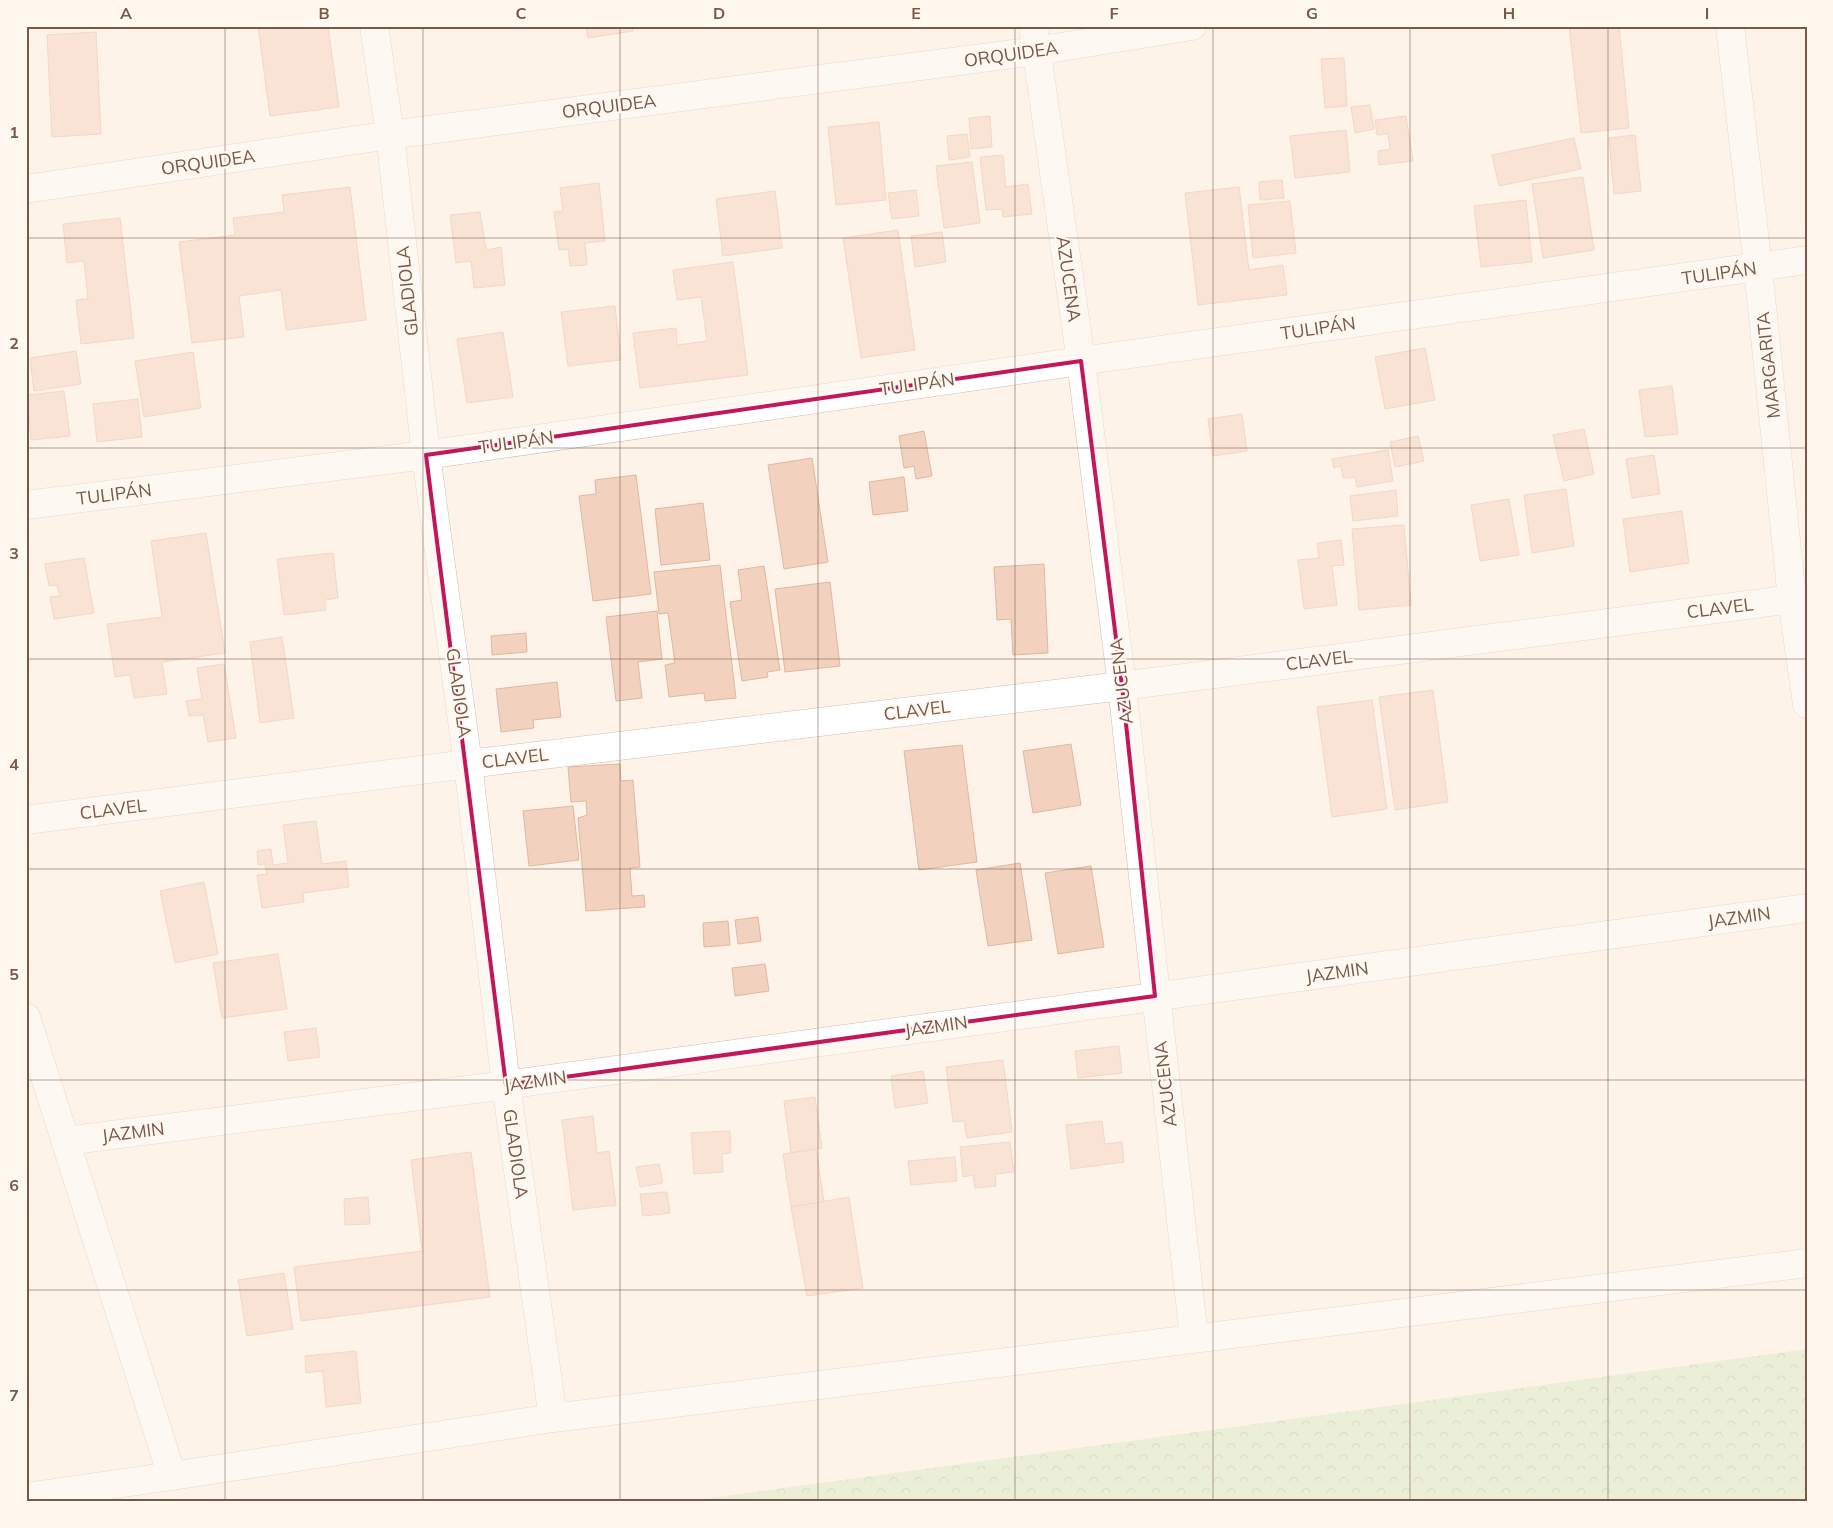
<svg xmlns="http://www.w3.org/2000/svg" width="1833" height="1528" font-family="Mulish,sans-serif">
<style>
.forest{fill:url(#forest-crowns)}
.building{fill:#f2d1bf;stroke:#e5b69f}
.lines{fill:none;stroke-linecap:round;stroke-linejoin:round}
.minor-casing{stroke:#d1bdb0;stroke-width:29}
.tertiary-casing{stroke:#d1bdb0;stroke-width:29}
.minor{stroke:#fff;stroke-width:28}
.tertiary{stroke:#fff;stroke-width:28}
.marked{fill:none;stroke:#c2185b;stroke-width:4;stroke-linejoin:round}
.grid{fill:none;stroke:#77584b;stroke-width:1;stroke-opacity:0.55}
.labels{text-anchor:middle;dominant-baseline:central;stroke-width:4.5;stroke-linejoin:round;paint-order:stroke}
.street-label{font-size:18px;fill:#77584b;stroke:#fff8ee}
.neatline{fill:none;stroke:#77584b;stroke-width:2}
.grid-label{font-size:16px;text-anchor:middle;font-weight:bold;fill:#77584b}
</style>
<defs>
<pattern id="forest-crowns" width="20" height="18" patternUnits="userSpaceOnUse" patternTransform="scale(1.25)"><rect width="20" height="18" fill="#d7ebc6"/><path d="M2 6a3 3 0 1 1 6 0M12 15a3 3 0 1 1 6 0" fill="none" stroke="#b3c1a3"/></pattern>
</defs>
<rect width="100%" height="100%" fill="#fdf3e8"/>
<!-- forest -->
<path class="forest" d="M1807,1349v153h-1126z"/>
<!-- building -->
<g class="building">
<path d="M258,26h70l11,81 -69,9z"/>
<path d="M586,26h46l1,5 -45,7z"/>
<path d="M1569,26h50l10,102 -48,5z"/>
<path d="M96,32l5,102 -49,3 -5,-102z"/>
<path d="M1344,58l3,48 -22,2 -4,-49z"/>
<path d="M1370,105l4,24 -19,4 -4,-26z"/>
<path d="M990,116l2,31 -21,2 -2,-31z"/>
<path d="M1406,116l7,45 -34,4 -1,-14 12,-2 -2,-15 -11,1 -2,-15z"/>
<path d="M879,122l7,78 -50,5 -8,-78z"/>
<path d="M1346,130l4,42 -55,6 -5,-42z"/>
<path d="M967,134l3,23 -21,3 -2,-24z"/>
<path d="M1635,135l6,56 -27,3 -5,-56z"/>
<path d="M1574,138l7,31 -82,17 -7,-31z"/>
<path d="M1003,155l3,32 22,-3 4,30 -29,3 -1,-8 -16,1 -6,-53z"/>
<path d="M972,162l8,61 -36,5 -8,-62z"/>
<path d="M1583,177l11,73 -51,8 -11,-74z"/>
<path d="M1282,180l2,18 -24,2 -1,-18z"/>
<path d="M599,183l6,58 -20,2 2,22 -17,1 -2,-17 -9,1 -5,-38 9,-1 -3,-23z"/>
<path d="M350,187l16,133 -80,10 -5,-40 -42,6 5,41 -52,6 -13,-101 56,-7 -2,-17 51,-6 -2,-17z"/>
<path d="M1239,187l10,83 34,-5 4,30 -89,10 -13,-112z"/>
<path d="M916,190l3,26 -27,3 -4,-26z"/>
<path d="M775,191l7,57 -59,8 -7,-57z"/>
<path d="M1526,200l6,62 -51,5 -7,-61z"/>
<path d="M1290,201l6,52 -43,5 -5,-53z"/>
<path d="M480,212l6,38 15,-3 4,38 -31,3 -3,-27 -15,2 -6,-48z"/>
<path d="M120,218l14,120 -53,6 -5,-44 12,-1 -4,-38 -17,2 -4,-39z"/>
<path d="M898,230l17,120 -54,8 -18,-120z"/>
<path d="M942,232l4,30 -31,5 -4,-31z"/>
<path d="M733,262l15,113 -108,13 -7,-55 43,-5 1,17 30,-4 -6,-44 -24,3 -4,-30z"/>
<path d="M615,306l6,54 -53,6 -7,-54z"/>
<path d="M503,332l10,65 -46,6 -10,-64z"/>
<path d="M1425,348l10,52 -50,9 -10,-52z"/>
<path d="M76,351l5,33 -47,7 -4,-33z"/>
<path d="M193,352l8,56 -57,9 -9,-56z"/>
<path d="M1672,386l6,48 -33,3 -6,-47z"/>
<path d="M64,391l6,45 -39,4 -4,-45z"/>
<path d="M138,399l4,38 -45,5 -4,-38z"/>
<path d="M1242,414l5,37 -34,5 -5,-37z"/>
<path d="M1584,429l10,45 -30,7 -11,-46z"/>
<path d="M924,431l8,45 -16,3 -2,-13 -10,2 -5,-32z"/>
<path d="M1418,436l6,25 -29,6 -5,-25z"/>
<path d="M1388,450l5,31 -36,6 -2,-10 -12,1 -2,-12 -7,2 -2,-9z"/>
<path d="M1654,455l6,39 -28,4 -6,-39z"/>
<path d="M812,458l16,104 -44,7 -16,-104z"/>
<path d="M636,475l15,119 -58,7 -14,-105 17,-2 -1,-14z"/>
<path d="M904,477l4,34 -35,4 -4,-33z"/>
<path d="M1566,489l8,57 -42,7 -8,-58z"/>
<path d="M1396,490l2,26 -45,5 -3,-25z"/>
<path d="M1509,499l10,56 -39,6 -9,-56z"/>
<path d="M703,503l7,57 -49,5 -6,-56z"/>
<path d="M1682,511l7,52 -59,9 -7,-53z"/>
<path d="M1404,525l7,80 -52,5 -7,-81z"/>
<path d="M206,533l19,120 -63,9 5,32 -33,4 -4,-23 -15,2 -8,-53 55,-7 -11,-76z"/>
<path d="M1341,540l3,25 -12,1 5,39 -33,4 -6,-49 21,-2 -2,-15z"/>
<path d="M333,553l5,45 -13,2 1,10 -42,5 -7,-56z"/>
<path d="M84,558l10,55 -40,6 -4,-22 10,-1 -3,-11 -8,1 -4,-22z"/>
<path d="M1044,564l4,89 -35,2 -2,-36 -14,1 -3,-53z"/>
<path d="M720,565l16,133 -31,3 -1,-8 -35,4 -4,-32 10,-2 -7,-50 -9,1 -5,-42z"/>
<path d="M764,566l16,104 -13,2 1,5 -26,4 -12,-79 12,-2 -4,-30z"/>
<path d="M830,582l10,84 -55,6 -10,-83z"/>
<path d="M657,611l5,48 -24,3 4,36 -26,3 -10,-84z"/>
<path d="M526,633l1,19 -35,3 -1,-19z"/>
<path d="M282,637l12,81 -34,5 -10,-81z"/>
<path d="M224,664l12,74 -28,4 -5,-27 -14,1 -3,-15 16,-2 -5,-31z"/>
<path d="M557,682l4,35 -28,3 1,8 -33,4 -5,-43z"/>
<path d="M1433,690l15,112 -53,8 -16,-113z"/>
<path d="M1372,700l15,109 -55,8 -15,-110z"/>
<path d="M1071,744l10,61 -48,8 -10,-62z"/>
<path d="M962,745l15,117 -58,8 -15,-119z"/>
<path d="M620,764l1,17 12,-1 7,87 -10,1 2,28 12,-1 1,12 -59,4 -8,-93 9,-3 -1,-14 -15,1 -3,-35z"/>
<path d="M573,806l6,54 -50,6 -6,-55z"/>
<path d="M316,821l6,43 24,-3 3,26 -46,6 1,9 -42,6 -5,-33 10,-1 -2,-10 -7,1 -1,-14 14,-2 2,16 15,-2 -5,-38z"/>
<path d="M1020,863l12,77 -44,6 -12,-76z"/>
<path d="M1091,866l13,81 -46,7 -13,-81z"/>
<path d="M204,882l14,72 -43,9 -15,-72z"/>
<path d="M758,917l3,24 -23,3 -3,-24z"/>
<path d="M728,921l2,24 -26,2 -1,-24z"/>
<path d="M278,954l9,55 -65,9 -9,-55z"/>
<path d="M765,964l4,27 -34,5 -3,-28z"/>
<path d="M316,1028l4,29 -32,4 -4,-29z"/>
<path d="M1119,1046l3,27 -44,5 -3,-27z"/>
<path d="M1003,1060l9,72 -45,6 -3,-17 -11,1 -7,-55z"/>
<path d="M923,1071l5,32 -33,5 -4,-32z"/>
<path d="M815,1097l7,51 -31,5 -7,-52z"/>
<path d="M593,1116l4,37 12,-2 7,54 -43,5 -11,-90z"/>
<path d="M1102,1121l3,23 17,-2 2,20 -53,7 -5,-44z"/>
<path d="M730,1131l1,22 -9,1 1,18 -29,2 -3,-41z"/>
<path d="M1010,1142l4,30 -19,2 1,12 -21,2 -2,-13 -10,2 -3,-30z"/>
<path d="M816,1149l8,53 -33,5 -8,-53z"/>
<path d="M471,1152l19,145 -189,24 -7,-54 128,-16 -11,-91z"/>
<path d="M955,1157l2,24 -46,4 -3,-24z"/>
<path d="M659,1164l4,19 -23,4 -4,-20z"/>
<path d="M667,1192l3,21 -27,3 -3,-22z"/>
<path d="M368,1197l2,27 -25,1 -1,-26z"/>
<path d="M849,1197l14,91 -56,8 -16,-89z"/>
<path d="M284,1273l9,56 -46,7 -9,-56z"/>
<path d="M356,1351l5,52 -35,4 -3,-36 -17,2 -1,-17z"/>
</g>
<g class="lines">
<!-- minor casing -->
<g class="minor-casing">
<g id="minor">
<path d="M374,26l16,109 36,320 42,309 38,321 47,333"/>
<path d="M1033,26l48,335 41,325 72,652"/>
<path d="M1730,26l28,242 34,331 15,105"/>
<path d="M26,189l364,-54 646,-84 156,-25"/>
<path d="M26,505l400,-50 655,-94 726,-101"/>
<path d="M26,820l442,-56 654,-78 685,-89"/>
<path d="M26,1017l146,459"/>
<path d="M65,1141l441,-56 1301,-177"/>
</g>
</g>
<!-- tertiary casing -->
<g class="tertiary-casing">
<path id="tertiary" d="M26,1497l146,-21 381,-58 1254,-155"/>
</g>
<!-- minor -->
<use href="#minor" class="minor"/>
<!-- tertiary -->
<use href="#tertiary" class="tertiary"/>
</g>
<!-- marked area -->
<path d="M0 0H1833V1528H0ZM1081,361l41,325 33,310 -649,89 -80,-630z" fill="#fdf3e8" fill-opacity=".55" fill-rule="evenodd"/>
<path class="marked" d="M1081,361l41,325 33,310 -649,89 -80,-630z"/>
<!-- grid -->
<path class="grid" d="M225,26v1476M423,26v1476M620,26v1476M818,26v1476M1015,26v1476M1213,26v1476M1410,26v1476M1608,26v1476M26,238h1781M26,448h1781M26,659h1781M26,869h1781M26,1080h1781M26,1290h1781"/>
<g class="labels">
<!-- street labels -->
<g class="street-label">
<text transform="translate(1011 54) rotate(-8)">ORQUIDEA</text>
<text transform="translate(609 106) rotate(-7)">ORQUIDEA</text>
<text transform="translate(208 162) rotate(-8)">ORQUIDEA</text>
<text transform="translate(1719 273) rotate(-8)">TULIPÁN</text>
<text transform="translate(1069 279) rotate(82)">AZUCENA</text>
<text transform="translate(407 291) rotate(-96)">GLADIOLA</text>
<text transform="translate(1318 328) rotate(-8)">TULIPÁN</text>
<text transform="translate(1768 365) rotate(-96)">MARGARITA</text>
<text transform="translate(917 384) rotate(-8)">TULIPÁN</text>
<text transform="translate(516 442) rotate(-8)">TULIPÁN</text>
<text transform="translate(114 494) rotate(-7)">TULIPÁN</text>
<text transform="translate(1720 608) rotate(-7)">CLAVEL</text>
<text transform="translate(1319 660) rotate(-7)">CLAVEL</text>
<text transform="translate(1121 681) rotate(-97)">AZUCENA</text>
<text transform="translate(459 693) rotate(82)">GLADIOLA</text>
<text transform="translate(917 710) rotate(-7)">CLAVEL</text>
<text transform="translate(515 758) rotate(-7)">CLAVEL</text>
<text transform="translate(113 809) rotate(-7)">CLAVEL</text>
<text transform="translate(1739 917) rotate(-8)">JAZMIN</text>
<text transform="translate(1337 972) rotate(-8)">JAZMIN</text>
<text transform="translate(936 1026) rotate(-8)">JAZMIN</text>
<text transform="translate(535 1081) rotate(-8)">JAZMIN</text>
<text transform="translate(1165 1084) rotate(-97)">AZUCENA</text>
<text transform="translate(133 1132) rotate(-7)">JAZMIN</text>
<text transform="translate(516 1154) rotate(82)">GLADIOLA</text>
</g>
</g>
<!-- border -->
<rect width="1833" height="1528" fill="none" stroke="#fff8ee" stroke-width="55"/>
<rect x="28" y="28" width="1778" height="1472" class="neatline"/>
<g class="grid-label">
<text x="126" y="19">A</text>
<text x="324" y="19">B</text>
<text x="521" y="19">C</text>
<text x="719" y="19">D</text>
<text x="916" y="19">E</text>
<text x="1114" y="19">F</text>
<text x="1312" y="19">G</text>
<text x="1509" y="19">H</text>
<text x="1707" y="19">I</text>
<text x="14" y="138">1</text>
<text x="14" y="349">2</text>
<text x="14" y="559">3</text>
<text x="14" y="770">4</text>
<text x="14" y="980">5</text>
<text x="14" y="1191">6</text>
<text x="14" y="1401">7</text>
</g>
</svg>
